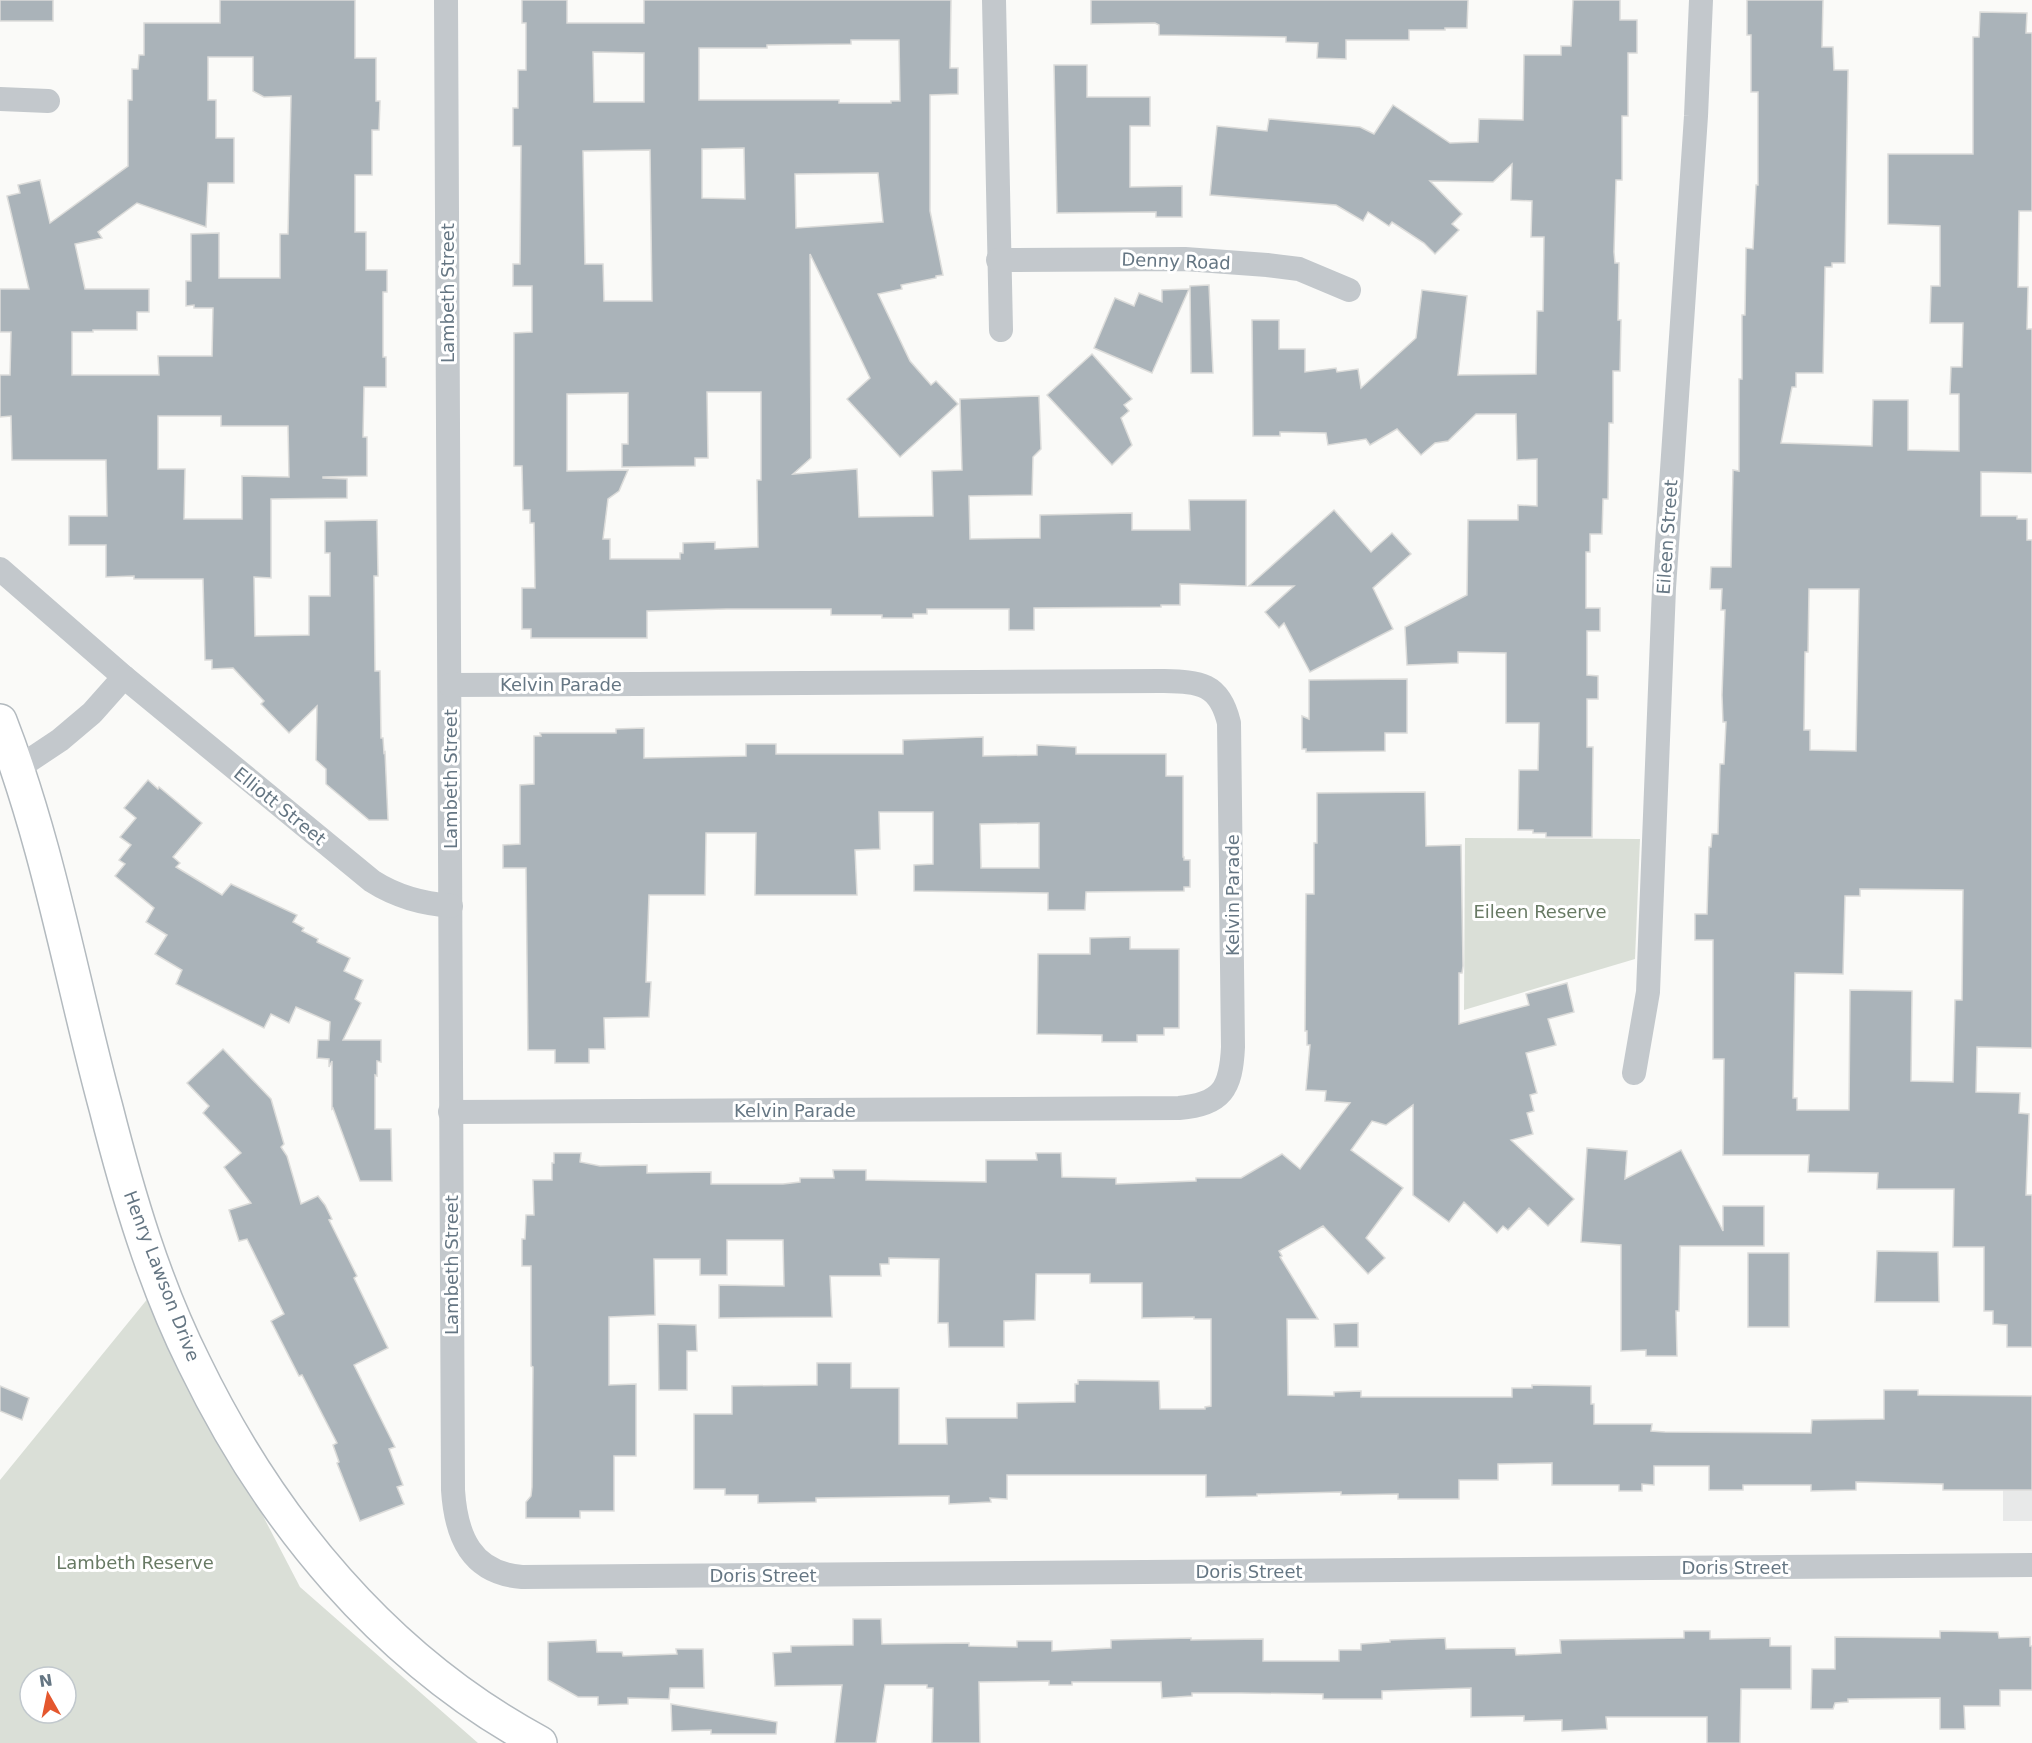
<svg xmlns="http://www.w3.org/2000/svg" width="2032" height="1743" font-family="'DejaVu Sans',sans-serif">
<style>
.built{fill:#e8e9e9}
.green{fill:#dadfd7;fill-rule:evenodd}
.building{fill:#aab3b9;stroke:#dcdcda;stroke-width:1.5;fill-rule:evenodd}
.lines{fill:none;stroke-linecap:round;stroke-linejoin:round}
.secondary-casing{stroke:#b3babf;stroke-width:36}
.minor{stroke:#c3c8cc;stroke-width:24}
.secondary{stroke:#fff;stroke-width:33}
.labels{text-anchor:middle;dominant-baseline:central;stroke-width:6;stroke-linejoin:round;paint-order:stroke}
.street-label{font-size:18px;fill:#657683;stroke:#fff}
.park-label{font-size:18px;fill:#687a64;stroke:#fff}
</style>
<rect width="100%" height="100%" fill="#fafaf8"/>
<!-- built -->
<path class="built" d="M2003,1415l29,1v105h-29z"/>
<!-- green -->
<g class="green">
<path d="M1465,838l175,1 -5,120 -171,51z"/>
<path d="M149,1297l151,290 178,156h-478v-263zM30,1677h36v36h-36z"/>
</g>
<!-- building -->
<g class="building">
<rect x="0" y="0" width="53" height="21"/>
<path d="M220,0h135v58h21v43h4l-1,29h-7v45h-17v57h11v38h21v22h-4v65h3v30h-22l-1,50h4v39l-44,1v1l24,1v19l-76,1v79l-17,-1 1,59 54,-1v-39h21v-43h-5v-32l52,-1 1,56h-4l1,95h5l1,67h2l1,15 1,-1 3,68h-19l-43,-36v-15l-10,-9 1,-54 -28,27 -28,-29 3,-3 -31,-33 -21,1v-9h-7l-2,-81h-69v-3l-28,1v-32h-37v-29h38l-1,-56h-94l-1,-44 -11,1v-42h10l1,-43h-11v-43h29l-22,-93 13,-3 -2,-8 22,-5 10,43 78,-57v-66h4v-31h6l1,-14h5v-32h76zM208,57h45v34l11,6 27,-1 -3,138h-8v44h-61v-45l-28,1v47h-5v25l8,-1v3h19l-1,48h-54l1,19h-87v-43h21v-2h44v-18h12v-23h-64l-10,-45 27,-6 -4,-6 39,-29 69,24 2,-44h26v-45h-18v-38h-8zM158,416h63v10h67l1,51 -47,-1v43h-58l1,-50h-27z"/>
<path d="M522,0h45v23h77v-23h307l-1,68h8v26l-28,1v116l13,64 -7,1v2l-35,7 1,4 -24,5 32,67 21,24 5,-4 22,23 -58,53 -53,-58 23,-21 -60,-124 1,204 -18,16 64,-5 2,48 74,-1 -1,-45 30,-1 -2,-71 79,-3 2,53 -8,8 -1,38 -63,1 1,43 70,-1v-23l92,-2v17h58l-1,-30h57v86l-66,-2v21h-19v2l-127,1v22h-25v-21h-82v5h-14v4h-31v-3h-51v-6h-104l-80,2v27h-116v-9h-9v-41h13l-1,-65h-4v-13h-7l-1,-44h-8v-133l18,-1v-46h-19v-22h7l1,-118h-8v-38h5v-38h8v-47h-4zM851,40h48l1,61h-9v2h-52v-3h-140v-52h68v-3l84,-1zM593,52l51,1v49h-50zM744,148l1,51 -43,-1v-49zM650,150l2,151h-48l-1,-37h-18l-2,-113zM878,173l5,49 -87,6 -1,-54zM707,392h54v88h-4l1,67 -43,2v-7l-32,1v10h-3v6h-70v-20h-7l5,-40 11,-8 9,-21 -61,1v-77l61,-1v51h-6v23l73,-1v-8h13z"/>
<path d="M1091,0h377l-1,28h-22v2h-36v10h-63v19l-29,-1 1,-15 -32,-1v-5l-127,-2v-10l-4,-2 -64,1z"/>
<path d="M1573,0h47v20h17v33h-9v63h-6v64h-6l-2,72 1,11h4l-1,57h3l-1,51h-7v52h-4l-1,76h-5l-1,35h-12v18h-4v56h14v23h-13v44l11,1v23h-11v48h6l-1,90h-46v-4h-13v-3h-15l1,-60h19l1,-47h-33v-70l-48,-1v11l-51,2 -2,-38 62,-32 1,-75h50v-15l19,1v-47l-20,1 -1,-46h-40l-28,27 -13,2 -14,12 -24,-26 -27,16 -4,-6 -38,6 -2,-12 -46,-1v4h-27l-1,-116h27v29h26v23l31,-4 1,4 21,-3 3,19 55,-50 6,-48 45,6 -9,79 78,-1 1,-63h6l1,-74h-13l1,-36 -21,-1 1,-36 -19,18 -63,-1 32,33 -10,10 7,6 -24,24 -11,-11 -32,-21 -3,4 -21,-14 -5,9 -27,-16 -126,-10 7,-69 50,5 2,-12 91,8 14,7 19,-29 57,38 28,-1 1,-23 44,1 1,-65h37v-9h10z"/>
<path d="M1747,0h76l-1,47h11l1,23h14l-3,193h-13v4h-7l-2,106h-27v14h-4l-11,56 91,3 1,-46h35v50l51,1v-57h-9l1,-27h11l1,-44h-33l1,-37h9v-60l-52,-2v-70h85v-117h6l1,-25 47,1 -1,20h6v178h-13l-1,76h10l-1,42h5v144l-51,-1v44h36v3h10v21h5v508l-55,-1 -1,45 44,1 -1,20 10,1 -3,81h6v152h-25v-22l-14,-1v-13h-9v-64h-31l1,-58h-77l1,-16 -70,-1 1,-17h-86l1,-96h-11v-119h-18v-26h12l2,-67h2l1,-13h6l2,-70h4l2,-42h-3l-1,-27 3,-85h-4l1,-21h-12l1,-22h20l2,-97 6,1v-92h3v-64h3l1,-67 7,1 3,-64h2v-93h-7v-57h-4zM1809,589h50l-3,162 -46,-1v-20h-6l1,-78h3zM1860,889l103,1 -1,110h-7l-2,82 -42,-1 1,-90 -62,-1 -1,120h-52v-12h-4l2,-125 48,1 2,-78h15z"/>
<path d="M1054,65h33v32h63v29h-20v61l52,-1v31h-26v-5l-99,1z"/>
<path d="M1209,285l4,88h-22l-1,-87z"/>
<path d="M1189,289l-37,84 -58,-25 21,-50 19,8 5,-13 23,9v-12z"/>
<path d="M1092,354l40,45 -8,6 5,6 -8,7 11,27 -20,20 -65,-70z"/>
<path d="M1334,510l37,42 21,-19 19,21 -38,34 20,41 -83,43 -26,-49 -5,5 -14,-16 29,-26h-45z"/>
<path d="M1407,679v54h-22v18l-79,1v-3h-4v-33l7,3v-39z"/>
<path d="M644,728v30l102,-2v-12h30v10h127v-14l80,-3v19l54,-1v-10l39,2v7h90v22h17v81h1v3h6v27h-6v4l-98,1 -1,18h-37v-17l-134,-2v-26l19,-1v-52h-54l1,37 -25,1 2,45h-102l1,-62h-50l-1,62h-56l-3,87h5l-2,35 -45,1 1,31h-16v14h-34v-13h-27l-2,-182h-23v-23l17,-1v-59l14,-1v-48h7l-1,-3h76v-4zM1039,823v45h-58l-1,-44z"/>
<path d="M148,780l10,9 1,-2 43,36 -29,34 7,6 -4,4 46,28 9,-11 66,31 -4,7 11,6 -2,3 16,8 -1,3 33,16 -6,13 19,9 -8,19 6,4 -18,37h38v22l-4,-1v15l-2,-1v54h16l1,52h-32l-27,-73 -1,1v-48l-3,6v-8l-12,-1 1,-18h11l1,-18 -34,-15 -7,16 -18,-9 -7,14 -88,-44 6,-14 -27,-16 12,-19 -21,-13 8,-14 -39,-32 10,-12 -6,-4 12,-15 -11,-8 16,-19 -12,-10z"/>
<path d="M1425,792l1,54 35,-1 2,121 -1,7h-3v51l70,-19 -3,-11 41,-11 7,29 -26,7 8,26 -30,8 11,40 -7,2 4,16 -7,2 6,21 -22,6 63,59 -26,27 -19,-18 -21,22 -5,-4 -6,7 -33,-31 -15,20 -36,-27v-90l-27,20 -14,-4 -21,29 52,38 -37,50 19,20 -17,16 -45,-48 -44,25 3,5 -2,1 38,62h-31l1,76 46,1v-4l27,-1v6h151v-9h20v-3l59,1v18h3v20h58l-1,7 14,1 146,1 1,-13 72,-1v-29h34v5l114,1v94h-89v-6l-87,-2v8l-45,1v-6h-68v5h-34v-24h-55v19l-12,-1v7h-23v-6h-67v-22l-54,1v16h-39v19h-61v-5l-57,1v-3l-84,2v2l-51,1v-22h-199v24l-17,-1 1,4 -42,2v-8l-133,2v4l-58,1v-8h-33v-6h-31v-75h38v-28l85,-1v-22h34v25h48v56h48l-1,-26h71v-15l58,-1v-18h3v-4l81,1 1,28h45v-2l6,-1v-87h-17v-2l-52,1v-35h-52v-9h-54l-1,46 -31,1v26h-55l-1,-24h-10l1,-64 -50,-1v6h-9l1,12h-51l2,41 -113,1v-33l65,1 -1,-46h-56v35h-27v-16h-46l1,56 -46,2v68l27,-1v72h-22v55h-34v7h-54v-16l5,-6 1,-9 1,-120 -2,-1v-100h-9v-27h3l1,-24h8l-1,-35h19v-17h2v-10h27l-1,9 20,4 47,-1v8l64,-1v12h72l17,-2v-4h34l-1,-8h33v10l120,2v-22h51l-1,-7h25l1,24 54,1v6l80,-3v-3h45l41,-24 18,15 50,-66 -25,-2 1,-10 -20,-1 4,-45h-3v-14h-2l1,-137h8v-51h3v-50z"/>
<path d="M1130,937v12h49v79h-15v7h-27v7h-35v-7l-65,-1 1,-80h52v-16z"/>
<path d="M223,1049l48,50 13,45 -3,3 6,9 14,48 17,-8 7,9 7,14 -3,1 28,56 -3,2 34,70 -34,17 41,82 -6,2 14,36 -6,2 7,17 -44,17 -23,-58 2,-1 -6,-17 4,-2 -35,-68 -3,1 -28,-55 13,-7 -37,-75 -8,2 -10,-31 22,-7 -27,-36 17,-14 -38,-40 6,-7 -22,-23z"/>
<path d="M1587,1148l40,3 -2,28 56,-29 42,81v-25h41v40h-84l-1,65h-3l1,45h-31v-6l-25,1v-106l-40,-3z"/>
<path d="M1877,1251l61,1 1,50h-64z"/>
<rect x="1748" y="1253" width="41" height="74"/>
<path d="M1358,1323v24h-23l-1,-23z"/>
<path d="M658,1324l38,1 1,26h-10v39h-28z"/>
<path d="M0,1386l29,12 -7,22 -22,-9z"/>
<path d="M853,1619h28l1,25 87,-1v3l48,1v-6h35v10l59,-3v-8l80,-2v2l72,-1v22h76v-11h22v-6l29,-2v-2l55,-2 1,11 69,-1 1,7 45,-2 -1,-13 124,-2v-7h26v8l60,-1v8h21v43h-50l-1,54h-33v-26h-101l1,12 -45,2v-11l-38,1v-5l-53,1v-29l-89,3v8h-59v-5l-82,-1h-49v3l-30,2 -1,-16h-89v3h-23v-4l-70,1 1,61h-48l1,-55h-6v-3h-42l-9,58h-41l7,-58 -67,1 -2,-33 18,-1v-6l62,-1z"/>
<path d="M1940,1631l58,1 1,6 31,-1v9h2v44h-32v16h-36l1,23h-25v-31l-92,1v3l-13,1 -2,6h-22l1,-40h23v-32l105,1z"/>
<path d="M596,1640l1,12h25l1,4 54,-2 -1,-5h27l1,39h-34l-1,11 -41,-1v6l-30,1v-8h-20l-30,-17v-38z"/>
<path d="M671,1704l106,18 -1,12h-65v-4l-39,1z"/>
</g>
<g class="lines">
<!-- secondary casing -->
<g class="secondary-casing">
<path id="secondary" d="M0,721c49,126 71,258 106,387 22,87 48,175 88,255 76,157 191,297 346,380"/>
</g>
<!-- minor -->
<g class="minor">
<path d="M446,0l7,1490c3,46 18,83 69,87l1510,-12"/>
<path d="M994,0l7,330"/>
<path d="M0,99l48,2"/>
<path d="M998,260l187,-1 82,6 32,4 50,21"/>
<path d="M0,569l124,108 248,204c25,16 50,22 79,25"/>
<path d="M450,685l710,-4c38,1 59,0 69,42l4,324c-2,42 -11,57 -54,61l-729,4"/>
<path d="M18,768l42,-28 32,-27 32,-36"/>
<path d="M1634,1073l14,-81 16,-404 32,-472 5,-116"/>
</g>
<!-- secondary -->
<use href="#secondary" class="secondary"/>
</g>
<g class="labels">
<!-- street labels -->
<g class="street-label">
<text transform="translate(1176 261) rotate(2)">Denny Road</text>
<text transform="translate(447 293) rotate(-90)">Lambeth Street</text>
<text transform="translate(1667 537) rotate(-86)">Eileen Street</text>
<text x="561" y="684">Kelvin Parade</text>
<text transform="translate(450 779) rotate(-90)">Lambeth Street</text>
<text transform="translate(280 806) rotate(39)">Elliott Street</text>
<text transform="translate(1232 895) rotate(-90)">Kelvin Parade</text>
<text x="795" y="1110">Kelvin Parade</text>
<text transform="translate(451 1265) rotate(-90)">Lambeth Street</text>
<text transform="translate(162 1276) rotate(69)">Henry Lawson Drive</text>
<text x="1735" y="1567">Doris Street</text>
<text x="1249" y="1571">Doris Street</text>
<text x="763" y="1575">Doris Street</text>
</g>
<!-- park labels -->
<g class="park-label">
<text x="1540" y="911">Eileen Reserve</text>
<text x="135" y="1562">Lambeth Reserve</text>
</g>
</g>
<!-- north arrow -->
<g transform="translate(48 1695) rotate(351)"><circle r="28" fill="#ffffff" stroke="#c1c8cd" stroke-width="1.5"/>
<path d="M0-4.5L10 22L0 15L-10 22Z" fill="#e4572e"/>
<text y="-9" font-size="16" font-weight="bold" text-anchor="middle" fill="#657683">N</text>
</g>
</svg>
